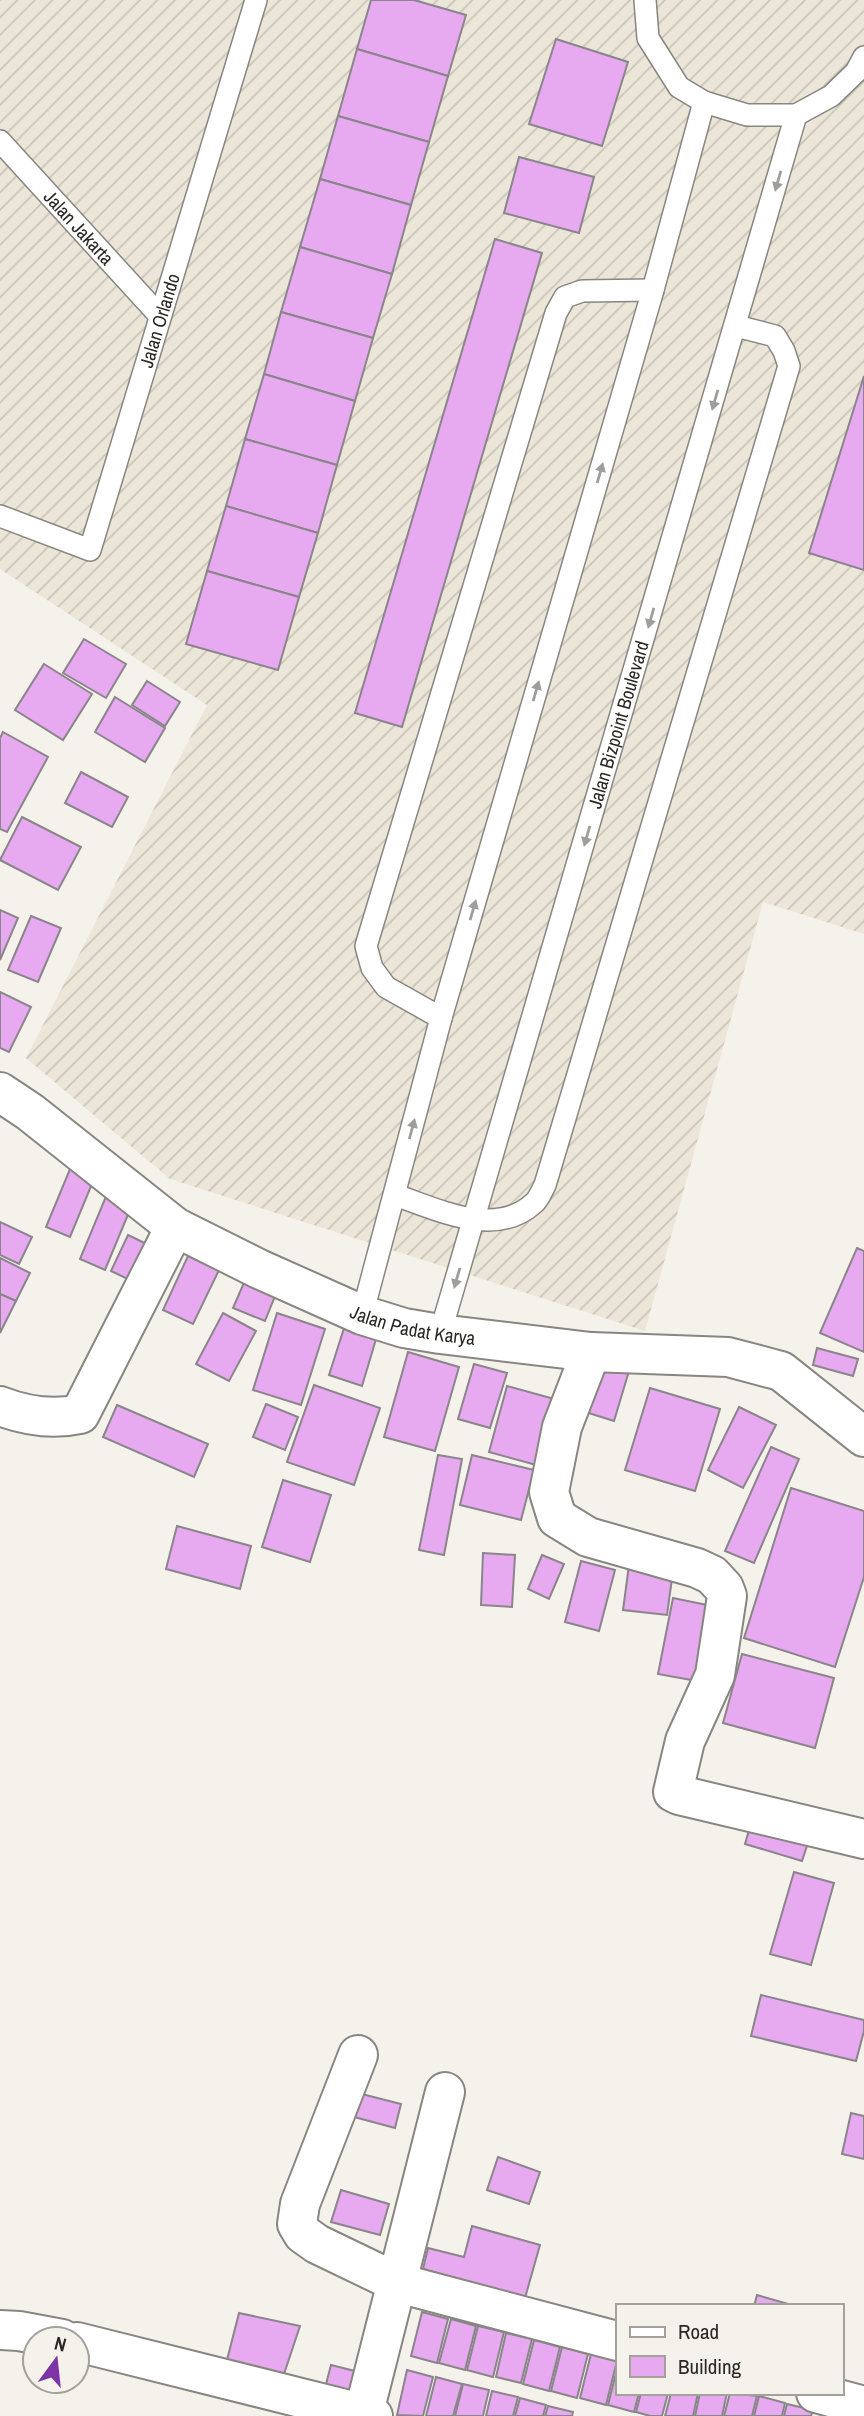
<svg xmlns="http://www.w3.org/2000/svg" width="864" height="2416" font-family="'Archivo Narrow',sans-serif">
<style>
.industrial{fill:url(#industrial-furrows)}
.building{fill:#e7a9ef;stroke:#8a858b;stroke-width:2}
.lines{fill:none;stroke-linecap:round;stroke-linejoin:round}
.lane-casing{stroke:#888680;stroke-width:24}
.street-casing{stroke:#888680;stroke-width:42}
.lane{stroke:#fff;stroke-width:21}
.street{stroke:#fff;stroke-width:38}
.oneway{fill:#9f9e9d}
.labels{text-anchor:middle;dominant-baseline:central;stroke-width:6;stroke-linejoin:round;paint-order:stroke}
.street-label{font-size:19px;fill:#292825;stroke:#f5f2eb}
</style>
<defs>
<pattern id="industrial-furrows" width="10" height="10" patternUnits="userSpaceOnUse" patternTransform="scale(1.75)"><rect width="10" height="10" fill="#ebe6d8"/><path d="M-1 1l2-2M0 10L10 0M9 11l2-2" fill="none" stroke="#cac5b9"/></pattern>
</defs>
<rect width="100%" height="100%" fill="#f5f2eb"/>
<!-- industrial -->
<path class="industrial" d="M0,0h864v934l-101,-32 -118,429 -475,-152 -144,-121 181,-353 -207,-136z"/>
<!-- building -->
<g class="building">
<path d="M371,0h43l52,15 -18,61 -91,-27z"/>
<path d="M556,39l72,23 -26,84 -73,-22z"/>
<path d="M357,49l91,27 -19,66 -91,-26z"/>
<path d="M338,116l91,26 -18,63 -91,-26z"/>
<path d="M519,157l75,20 -15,56 -75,-20z"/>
<path d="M320,179l91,26 -19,69 -92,-27z"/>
<path d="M495,239l47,14 -140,474 -47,-14z"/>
<path d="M300,247l92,27 -19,64 -92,-26z"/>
<path d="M281,312l92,26 -18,63 -91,-27z"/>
<path d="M264,374l91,27 -18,64 -92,-26z"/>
<path d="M864,376v194l-55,-17z"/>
<path d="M245,439l92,26 -19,68 -92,-27z"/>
<path d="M226,506l92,27 -19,64 -92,-26z"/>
<path d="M207,571l92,26 -21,73 -92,-26z"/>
<path d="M84,639l42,25 -20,34 -43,-25z"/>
<path d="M44,664l48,30 -29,46 -48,-30z"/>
<path d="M147,681l33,21 -15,24 -33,-21z"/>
<path d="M115,697l50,31 -20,34 -50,-30z"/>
<path d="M3,732l45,25 -41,75 -7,-3v-91z"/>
<path d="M81,772l47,25 -16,30 -47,-24z"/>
<path d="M22,817l59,30 -23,43 -58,-30z"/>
<path d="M0,910l18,8 -18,42z"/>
<path d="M31,916l30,12 -23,54 -30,-12z"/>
<path d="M0,992l31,15 -22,45 -9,-4z"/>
<path d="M70,1169l24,10 -24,58 -24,-10z"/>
<path d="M107,1194l25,11 -27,65 -25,-11z"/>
<path d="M0,1222l32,15 -13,27 -19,-9z"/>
<path d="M128,1235l29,14 -17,36 -29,-14z"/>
<path d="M857,1248l7,3v101l-44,-19z"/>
<path d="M188,1256l31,14 -26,54 -30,-14z"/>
<path d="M0,1258l30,15 -14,28 -16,-7z"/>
<path d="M246,1278l31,13 -12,30 -32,-13z"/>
<path d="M0,1294l16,7 -16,32z"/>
<path d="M223,1313l33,18 -27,50 -33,-17z"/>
<path d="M277,1313l48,16 -24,76 -48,-15z"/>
<path d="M345,1325l32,11 -15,50 -33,-11z"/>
<path d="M817,1348l41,11 -5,17 -40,-11z"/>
<path d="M408,1352l51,15 -24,84 -51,-14z"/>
<path d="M590,1358l42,3 -18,60 -35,-11z"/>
<path d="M474,1364l33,9 -17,55 -32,-9z"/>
<path d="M314,1385l66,23 -26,77 -67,-23z"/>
<path d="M507,1386l51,14 -18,66 -51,-14z"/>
<path d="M650,1388l70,21 -25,82 -70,-21z"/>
<path d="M266,1404l32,13 -13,33 -32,-13z"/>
<path d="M117,1405l91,39 -14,33 -91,-40z"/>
<path d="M739,1407l37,18 -33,63 -35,-18z"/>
<path d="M771,1447l28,12 -45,104 -29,-12z"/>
<path d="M438,1455l24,4 -18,96 -25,-5z"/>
<path d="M472,1455l62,15 -13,50 -61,-15z"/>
<path d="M283,1480l48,15 -21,67 -48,-15z"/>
<path d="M791,1488l73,23v66l-29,90 -91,-29z"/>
<path d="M177,1526l74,20 -11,43 -74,-20z"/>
<path d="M483,1553l32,2 -3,52 -31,-2z"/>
<path d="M542,1555l22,9 -15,35 -21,-10z"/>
<path d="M581,1561l34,9 -16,61 -34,-9z"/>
<path d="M629,1565l44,6 -6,44 -44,-5z"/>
<path d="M673,1598l49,10 -14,75 -50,-9z"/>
<path d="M742,1654l92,24 -19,70 -92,-25z"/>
<path d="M753,1816l58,18 -9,27 -57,-17z"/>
<path d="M794,1872l40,11 -23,82 -41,-11z"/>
<path d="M761,1995l103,25v11l-8,30 -105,-25z"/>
<path d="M350,2091l51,13 -6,24 -52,-14z"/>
<path d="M851,2113l13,3v43l-22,-5z"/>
<path d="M498,2157l42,15 -11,32 -42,-14z"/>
<path d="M341,2190l48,14 -9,31 -49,-13z"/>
<path d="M472,2226l68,19 -15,53 -102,-29 5,-21 36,9z"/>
<path d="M757,2295l35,10v1h-38z"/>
<path d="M422,2312l26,7 -11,44 -26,-7z"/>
<path d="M239,2313l61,13 -17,51 -56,-17z"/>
<path d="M451,2319l25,7 -11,44 -26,-7z"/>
<path d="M478,2326l26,6 -11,45 -26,-7z"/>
<path d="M506,2333l26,6 -11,44 -25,-6z"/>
<path d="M534,2340l26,7 -11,44 -26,-7z"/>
<path d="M562,2347l26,7 -11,44 -26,-7z"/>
<path d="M591,2354l26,7 -11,44 -26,-7z"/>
<path d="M331,2365l24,6 -5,23 -25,-6z"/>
<path d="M617,2369v24h22l-5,19 -26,-7z"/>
<path d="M407,2370l26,7 -10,39 -26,-1z"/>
<path d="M436,2377l26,7 -9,32h-27z"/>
<path d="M463,2384l26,6 -6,26h-28z"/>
<path d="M492,2391l26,6 -5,19h-27z"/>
<path d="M641,2393h27l-6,23h-12l-14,-4z"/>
<path d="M671,2393h27l-5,23h-28z"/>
<path d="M700,2393h27l-5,23h-27z"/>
<path d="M730,2393l27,3 -5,20h-28z"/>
<path d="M759,2396l26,7 -3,13h-28z"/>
<path d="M520,2398l26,7 -3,11h-28z"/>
<path d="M787,2404l26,6 -2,6h-27z"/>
<path d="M548,2406l25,6 -1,4h-27z"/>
</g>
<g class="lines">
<!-- lane casing -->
<g class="lane-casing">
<g id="lane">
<path d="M645,0l3,38 31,49 25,15 43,13h49l35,-19 25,-24 8,-15"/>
<path id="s1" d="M0,141l159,174"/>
<path id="s2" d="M0,516l90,34 166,-550"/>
<path d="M441,1018l-55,-31 -14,-19 -6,-22 190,-633 9,-16 17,-6 71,-1"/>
<path d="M395,1195c42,14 100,44 139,8 5,-4 8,-13 11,-18l244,-819 -5,-15 -9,-15 -39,-10"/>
<path d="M362,1315l79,-297 212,-728 51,-188"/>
<path id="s3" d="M440,1334l356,-1219"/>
</g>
</g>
<!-- street casing -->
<g class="street-casing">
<g id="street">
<path id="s4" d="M0,1092l30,20 145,115 84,42 103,46 42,13 36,6 151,18 137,5 53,14 83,66"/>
<path d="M591,1352l-29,75 -13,65 8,26 31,19 109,31 15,7 12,13 3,8 -12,79 -30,66 -12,51 6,3 185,44"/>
<path d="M0,1406c26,10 53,14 80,8l95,-187"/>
<path d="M358,2055l-58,149 -3,20 6,10 14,10 81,39 219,58"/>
<path d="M0,2330l19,1 43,8"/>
<path d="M77,2342l296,74"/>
<path d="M816,2393l48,13"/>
<path d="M363,2416l82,-324"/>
</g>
</g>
<!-- lane -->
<use href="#lane" class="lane"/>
<!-- street -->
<use href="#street" class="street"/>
</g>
<!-- one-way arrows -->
<defs><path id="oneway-solid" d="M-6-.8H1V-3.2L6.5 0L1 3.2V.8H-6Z" transform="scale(1.75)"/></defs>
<g class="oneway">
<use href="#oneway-solid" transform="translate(778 181) rotate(106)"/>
<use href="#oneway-solid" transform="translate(715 400) rotate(106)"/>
<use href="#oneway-solid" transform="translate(600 473) rotate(-74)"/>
<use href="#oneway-solid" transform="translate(651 618) rotate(106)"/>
<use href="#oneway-solid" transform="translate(536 691) rotate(-74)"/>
<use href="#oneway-solid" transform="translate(587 836) rotate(106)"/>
<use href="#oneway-solid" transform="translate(473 910) rotate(-74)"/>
<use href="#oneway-solid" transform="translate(412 1129) rotate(-75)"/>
<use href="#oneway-solid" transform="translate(457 1278) rotate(106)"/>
</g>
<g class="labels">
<!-- street labels -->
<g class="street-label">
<text stroke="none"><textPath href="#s1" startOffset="117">Jalan Jakarta</textPath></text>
<text stroke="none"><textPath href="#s2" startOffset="336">Jalan Orlando</textPath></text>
<text stroke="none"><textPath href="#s3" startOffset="635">Jalan Bizpoint Boulevard</textPath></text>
<text stroke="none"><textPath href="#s4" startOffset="480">Jalan Padat Karya</textPath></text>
</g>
</g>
<!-- legend -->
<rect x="616" y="2304" width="228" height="91" fill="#f5f2eb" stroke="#a3a19c" stroke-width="2"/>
<rect x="630" y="2327" width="35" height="10" fill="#ffffff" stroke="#a3a19c" stroke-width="2"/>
<text x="678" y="2339" font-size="21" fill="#292825">Road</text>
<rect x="630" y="2356" width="35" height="21" fill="#e7a9ef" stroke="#a3a19c" stroke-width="2"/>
<text x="678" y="2374" font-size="21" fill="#292825">Building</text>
<!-- north arrow -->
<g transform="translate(56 2360) rotate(15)"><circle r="33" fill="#f5f2eb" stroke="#a3a19c" stroke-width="2"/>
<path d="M0-5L12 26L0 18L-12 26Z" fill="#7d34a6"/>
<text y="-10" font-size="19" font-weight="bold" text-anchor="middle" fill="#292825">N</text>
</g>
</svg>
